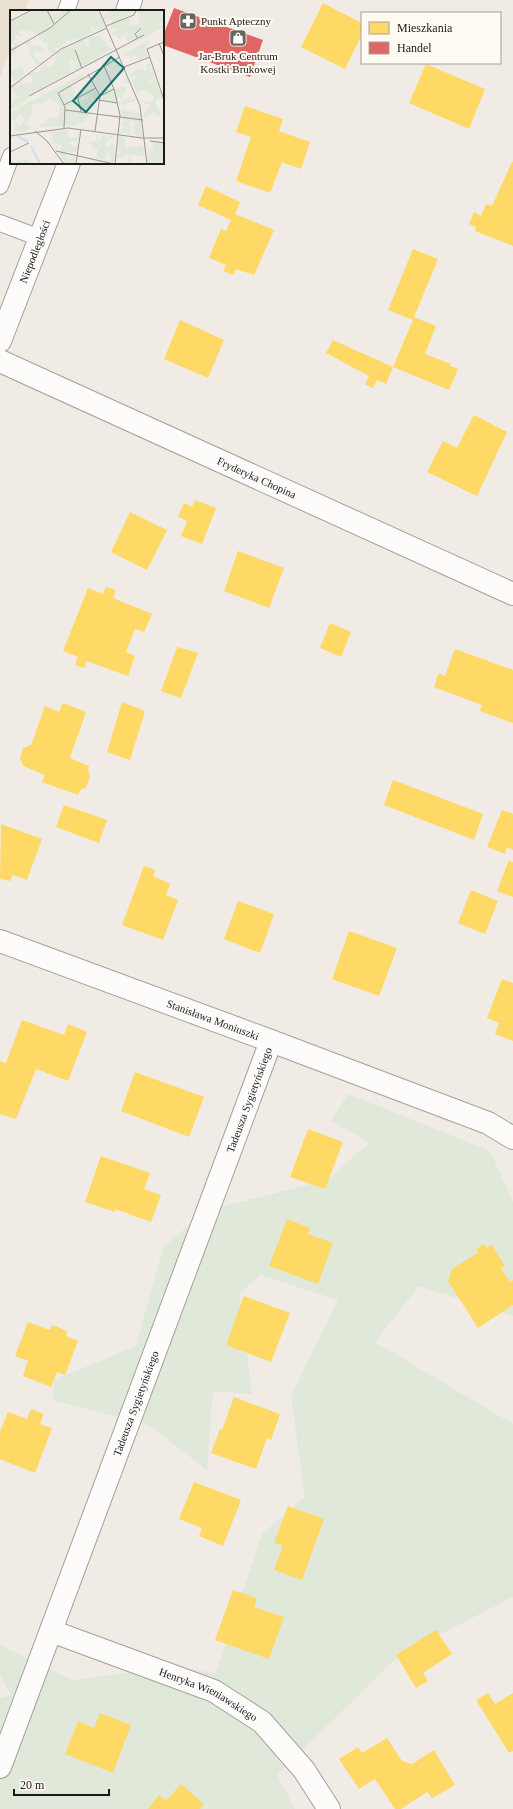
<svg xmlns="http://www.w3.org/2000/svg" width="513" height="1809" font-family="'Times New Roman',serif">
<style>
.built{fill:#eae0d2}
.green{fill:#e0e8da}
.homes{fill:#ffd966}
.shops{fill:#e06666}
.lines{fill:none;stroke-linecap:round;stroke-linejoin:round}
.lane-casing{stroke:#a4a09b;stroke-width:18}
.street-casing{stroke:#a4a09b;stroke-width:24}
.lane{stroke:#fdfcfb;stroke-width:16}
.street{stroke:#fdfcfb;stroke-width:22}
.labels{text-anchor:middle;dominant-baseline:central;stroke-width:4;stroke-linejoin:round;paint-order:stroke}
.poi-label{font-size:11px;fill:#1d1a15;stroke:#fffaf2;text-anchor:start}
.street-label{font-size:11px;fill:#1d1a15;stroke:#fffaf2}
.inset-river{fill:none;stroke:#ccdff0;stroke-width:2}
.inset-road{fill:none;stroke:#9c9791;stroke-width:1}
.view{fill:#0f766e;fill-opacity:0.15;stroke:#0f766e;stroke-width:2}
.inset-edge{fill:none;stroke:#1d1a15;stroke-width:2}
</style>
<rect width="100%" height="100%" fill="#f0ebe4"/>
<!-- built -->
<path class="built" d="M0,0h29l-4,11h-14v37l-11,29z"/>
<!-- green -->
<path class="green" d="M348,1094l142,57 23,51v114l-94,-30 -44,56 138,82v173l-76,39 -45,26 -115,113 18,34h-295v-111l11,-3 -11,-20v-30l72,35 101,-13 43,6 46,-139 43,-37 -14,-101 47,-96 -77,-25 -22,18 13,101 -39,-3 -6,79 -57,-44 -97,-26 1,-20 82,-34 27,-98 42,-37 122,-31 42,-37 -38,-23z"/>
<!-- homes -->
<g class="homes">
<path d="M323,3l39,20v11l-17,35 -44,-22z"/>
<path d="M426,64l59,25 -16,40 -60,-26z"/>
<path d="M245,106l38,13 -4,12 31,11 -9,27 -19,-7 -12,31 -34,-12 15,-44 -15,-5z"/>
<path d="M512,162h1v84l-38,-15 1,-4 -7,-3 5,-12 7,4 5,-12 6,2z"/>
<path d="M206,186l34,16 -5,12 39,16 -20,45 -18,-6 -3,6 -10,-4 3,-6 -17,-7 12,-29 5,2 5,-11 -33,-15z"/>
<path d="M413,249l25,10 -24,58 22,9 -11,28 26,10 -1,2 8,3 -9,21 -56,-23 -7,17 -9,-4 -4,8 -8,-4 4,-8 -43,-23 7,-13 60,27 20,-47 -25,-10z"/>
<path d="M180,320l44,20 -16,38 -44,-19z"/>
<path d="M474,415l33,17 -30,64 -50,-24 16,-31 14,7z"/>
<path d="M195,500l21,8 -14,36 -21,-8 6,-15 -9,-4 6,-14 8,4z"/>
<path d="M130,512l37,18 -20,40 -36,-18z"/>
<path d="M238,551l46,17 -15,40 -45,-17z"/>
<path d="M106,587l10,3 -3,8 39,16 -8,18 -9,-3 -9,23 9,4 -7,20 -41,-15 -3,7 -9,-3 3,-8 -15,-6 25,-63 15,6z"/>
<path d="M330,623l21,9 -10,25 -21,-9z"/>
<path d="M177,647l21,6 -17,45 -20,-7z"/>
<path d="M455,649l58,21v53l-33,-12 2,-6 -48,-18 5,-14 6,3z"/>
<path d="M122,702l23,9 -15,49 -23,-8z"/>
<path d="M63,703l23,9 -16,46 19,8 -1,4 2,7 -4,11 -6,2 -2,5 -36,-13 3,-7 -22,-9 -3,-8 3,-10 8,-3 14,-39 14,6z"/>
<path d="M393,780l90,34 -9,26 -90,-35z"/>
<path d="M64,805l43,15 -8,23 -43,-16z"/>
<path d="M502,810l11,4v36l-6,-3 -2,7 -18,-7z"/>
<path d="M1,824l41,15 -15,41 -14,-5 -3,6 -10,-2z"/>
<path d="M509,860l4,2v35l-16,-6z"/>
<path d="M144,866l11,4 -2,6 17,8 -4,11 12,5 -15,40 -41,-15z"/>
<path d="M471,890l27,11 -13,33 -27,-11z"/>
<path d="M238,901l36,13 -14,39 -36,-14z"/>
<path d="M349,931l48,17 -18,48 -47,-17z"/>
<path d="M502,979l11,4v58l-18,-7 4,-11 -12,-5z"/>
<path d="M22,1020l42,15 4,-11 19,8 -19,49 -32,-12 -20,50 -16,-5v-53l6,2z"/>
<path d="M135,1072l69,25 -15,40 -68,-26z"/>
<path d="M308,1129l35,13 -18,47 -35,-12z"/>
<path d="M101,1156l49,17 -6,16 17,6 -10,27 -36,-13v3l-30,-10z"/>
<path d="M287,1219l23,9 -2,6 25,9 -15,41 -49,-18z"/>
<path d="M484,1244l2,4 5,-4 14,22 -4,2 9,14 3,-2v25l-35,23 -30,-47 4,-12 26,-16 -2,-4z"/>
<path d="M244,1296l46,17 -19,49 -45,-17z"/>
<path d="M28,1322l22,8 2,-5 15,6 -1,5 12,5 -13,34 -8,-3 -6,15 -28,-11 5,-15 -13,-5z"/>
<path d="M234,1397l46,17 -9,26 -4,-2 -11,31 -45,-16 9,-24 2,1z"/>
<path d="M31,1409l13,5 -4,10 12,4 -17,45 -35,-14v-27l8,-20 19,7z"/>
<path d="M194,1482l47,18 -18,46 -24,-10 3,-8 -23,-9z"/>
<path d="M288,1506l36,13 -22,61 -28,-10 9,-25 -9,-2z"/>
<path d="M233,1590l24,8 -3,9 30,10 -15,42 -54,-19z"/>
<path d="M436,1630l16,24 -29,19 5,8 -12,7 -20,-33z"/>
<path d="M488,1693l7,11 18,-11v58l-4,2 -33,-53z"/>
<path d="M100,1713l31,12 -18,48 -48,-19 13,-33 16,7z"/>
<path d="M387,1738l15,23 10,3 22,-14 21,35 -23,13 -5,-6 -26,17h-6l-20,-30 -16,10 -20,-30 19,-12 4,6z"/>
<path d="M181,1784l23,20 -4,5h-52l11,-14 7,6z"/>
</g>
<!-- shops -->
<path class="shops" d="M174,8l89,32 -13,37 -87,-32v-9z"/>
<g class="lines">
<!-- lane casing -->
<g class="lane-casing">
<g id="lane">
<path d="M66,11l4,-11"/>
<path d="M0,186l11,-30"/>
<path d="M0,223l40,15"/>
</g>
</g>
<!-- street casing -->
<g class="street-casing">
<g id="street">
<path d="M127,11l4,-11"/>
<path id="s1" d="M0,341l69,-178"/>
<path id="s2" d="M0,361l513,233"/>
<path id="s3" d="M0,941l271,100 217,82 25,15"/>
<path id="s4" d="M51,1631l163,60 48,31 42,48 25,39"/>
<path id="s5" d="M0,1767l271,-726"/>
</g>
</g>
<!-- lane -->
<use href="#lane" class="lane"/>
<!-- street -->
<use href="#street" class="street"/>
</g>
<!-- icons -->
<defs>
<g id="pharmacy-square" transform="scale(0.9)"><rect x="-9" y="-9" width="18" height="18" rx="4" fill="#67635d" stroke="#fffaf2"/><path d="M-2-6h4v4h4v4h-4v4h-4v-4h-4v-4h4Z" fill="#fff"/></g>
<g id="shop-square" transform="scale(0.9)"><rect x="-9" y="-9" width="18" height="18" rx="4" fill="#67635d" stroke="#fffaf2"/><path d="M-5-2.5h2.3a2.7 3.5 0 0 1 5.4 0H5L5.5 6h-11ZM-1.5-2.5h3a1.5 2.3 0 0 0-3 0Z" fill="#fff"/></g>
</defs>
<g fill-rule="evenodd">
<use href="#pharmacy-square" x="188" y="21"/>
<use href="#shop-square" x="238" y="38"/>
</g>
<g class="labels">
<!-- poi labels -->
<g class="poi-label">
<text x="201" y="21">Punkt Apteczny</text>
<text x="238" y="56" text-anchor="middle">Jar-Bruk Centrum<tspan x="238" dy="13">Kostki Brukowej</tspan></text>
</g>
<!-- street labels -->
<g class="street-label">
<text stroke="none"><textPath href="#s1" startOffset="96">Niepodległości</textPath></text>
<text stroke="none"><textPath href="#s2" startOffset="282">Fryderyka Chopina</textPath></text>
<text stroke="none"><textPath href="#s3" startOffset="227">Stanisława Moniuszki</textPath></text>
<text stroke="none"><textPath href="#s5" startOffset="712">Tadeusza Sygietyńskiego</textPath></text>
<text stroke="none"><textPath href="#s5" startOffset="388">Tadeusza Sygietyńskiego</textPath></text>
<text stroke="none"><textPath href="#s4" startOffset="170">Henryka Wieniawskiego</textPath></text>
</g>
</g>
<!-- overview -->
<g transform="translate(10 10)">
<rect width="154" height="154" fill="#f0ebe4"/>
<path d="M25,0h20v2h-6l5,3 8,-3 -3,-2h39l7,17 -2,2 -7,1 -3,-4 -3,2 2,4 -9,6 -16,3 -8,8 -6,-3 2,5 3,1 25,-12 7,10 -2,-12 11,-3 10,13h4l-38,23 -2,-2 6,-8 -10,-1 2,13 -28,14 -4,6 -3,-3 -2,6 -4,-1 -11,11 -9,3v-8l9,-4 -9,-8 5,-4 2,5 4,-9 2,3 5,-2 2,4 3,-7 -4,-4 3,-3 6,1 5,-7 -3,-3 -3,2 -6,-8 -2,-12 -7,-1 9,-4 -1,5h5l1,3 2,-3 4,2 3,6 -9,-2 -2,3 2,5 12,8 8,-1h-4l4,-6 -1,-7 -6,-1 -2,-9h-4l1,-5 -4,2 -1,-4 -2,-3 -3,2 -2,-6 -1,3 -10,-2 -2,2 1,3 5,-1 -5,3 -4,-3 -2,8 5,3 -9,14v-11l4,-1 -4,-7v-18zM104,0h50v3l-4,-1 4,7 -5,6 1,2h4l-46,25 27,-16 -17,5 -3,-5 3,-2 -2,-3 -6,9 -4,-5 -3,1 -2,-2 6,-4 -1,-3 -6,2 3,-8 -5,-3 -2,4 -3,-7zM126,2l4,2 -1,9 -7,3 -3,-4 2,-3 -5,-2zM139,30v5l-4,3 2,8 -9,4 -3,-5h-3v7l-3,-6 -7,-1zM141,53l-2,6 4,1 -4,1 1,2 4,-2 1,6 -7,4 1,2 7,-4 2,6 4,13 -7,3 6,14 -5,1 -2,-4 -10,5v-4l8,-8 -11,-3 12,-1 1,-4 -11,-8 -6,4 -5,-13 4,-2 -1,-2 -4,2 -2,-3 9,-7 8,4 1,-8zM12,56l3,8 -11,7 -4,-12h8zM75,63l-3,5 3,2h-9l-6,5 5,6 -1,7 2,-1 5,6 11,-7 -2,-2 -5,3 -2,-5 14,-1 2,5 -2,6 -5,-4 3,10 -14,-2 -1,4 12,7 -8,1v3l-9,5h-6l-2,-3 -4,3 -22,1 -1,-3 6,-2 2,-4h10l1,-3 1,-11 -10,-6 -6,5 -12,1 1,10 -4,3 -3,8 5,1v3l-11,3 -6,-2 2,-8 3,6 6,-8 -3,-4 3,-4 -8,5 -2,5 -5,-6 4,-6 3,2 3,-5zM117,66l2,7h-5l-3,4h4l2,5 -3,1 -2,6 -3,-4 -2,6 3,1 11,-6 -3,4 8,-2 -1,3 -11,4 -5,-2 -1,3 -1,-3 -16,-3 6,-12 12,1 6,-8 -1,-4zM111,96v3l19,4 2,24 -8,-3 1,-13 -4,-1 -2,3 2,11 -11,-2 4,-6 -3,-4h7l-6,-3zM57,120l2,8h7l4,-8 -2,11 -8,1 4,5 4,-3 -1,8h-10l-2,4 4,3 6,-2v7l-10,-1 -6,-10 3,-8h-3l-3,5 -2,-5 4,1v-3l-6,1v-12l-5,1v-1zM88,124v6h3l1,-5h5l-1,5 3,-4 8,1 -8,2 -5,7 7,1 -2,-4 6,1 -1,19 -8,-2 6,-1 -3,-8 -5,1 2,2 -2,5 -8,-2 2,-10 -5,2 -1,-6 -5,-2 9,-1 4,5 1,-3 -4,-1 -1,-6zM109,126l6,1 1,11 6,-3 1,4 6,-4 6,3v8l-15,-1 1,8 5,1h-8l1,-9h-4l-1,3 -8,-2 5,-2 -4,-5 3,-2 -2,-3zM141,130l13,1v23h-16l-1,-10 4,-1 -3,-3h6zM0,149l5,3 12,-3 5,4 -21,1z" fill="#e0e8da" fill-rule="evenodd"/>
<path class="inset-river" d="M7,126l11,6M21,136l9,18"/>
<path class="inset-road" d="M37,0l7,14M89,0l41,96 7,58M0,11l22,-11M96,16l28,-11 2,-5M128,29l-3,-5 6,-6M154,32l-17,7 17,51M149,33l5,13M65,40l7,18M0,41l40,-23 21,-18M94,56l10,23 6,26 -5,49M114,57l26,-10M78,64l12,22 -5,35M0,78l51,-39 46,-21M19,86l115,-61M90,86l14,-7M68,88l3,14M89,90l18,3M54,95l32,-17M55,100l78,10M54,118l1,-21 -7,-14 62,-36M25,121l12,10 17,23M0,126l58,-8 74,10h22M140,131l14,2M46,141l58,13M0,142l19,-9M66,154l5,-35"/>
<path class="view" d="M101,47l13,11 -38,44 -13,-11z"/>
<rect width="154" height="154" class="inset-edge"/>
</g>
<!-- legend -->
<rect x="361" y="12" width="140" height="52" fill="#fffaf2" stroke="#a5a09a"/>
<rect x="369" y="22" width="20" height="12" fill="#ffd966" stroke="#a5a09a"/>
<text x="397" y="32" font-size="12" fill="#1d1a15">Mieszkania</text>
<rect x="369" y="42" width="20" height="12" fill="#e06666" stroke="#a5a09a"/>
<text x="397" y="52" font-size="12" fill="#1d1a15">Handel</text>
<!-- scale -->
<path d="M14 1789v6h95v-6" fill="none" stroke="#1d1a15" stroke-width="2"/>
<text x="20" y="1789" font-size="12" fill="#1d1a15" stroke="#fffaf2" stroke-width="3" paint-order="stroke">20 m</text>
</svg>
